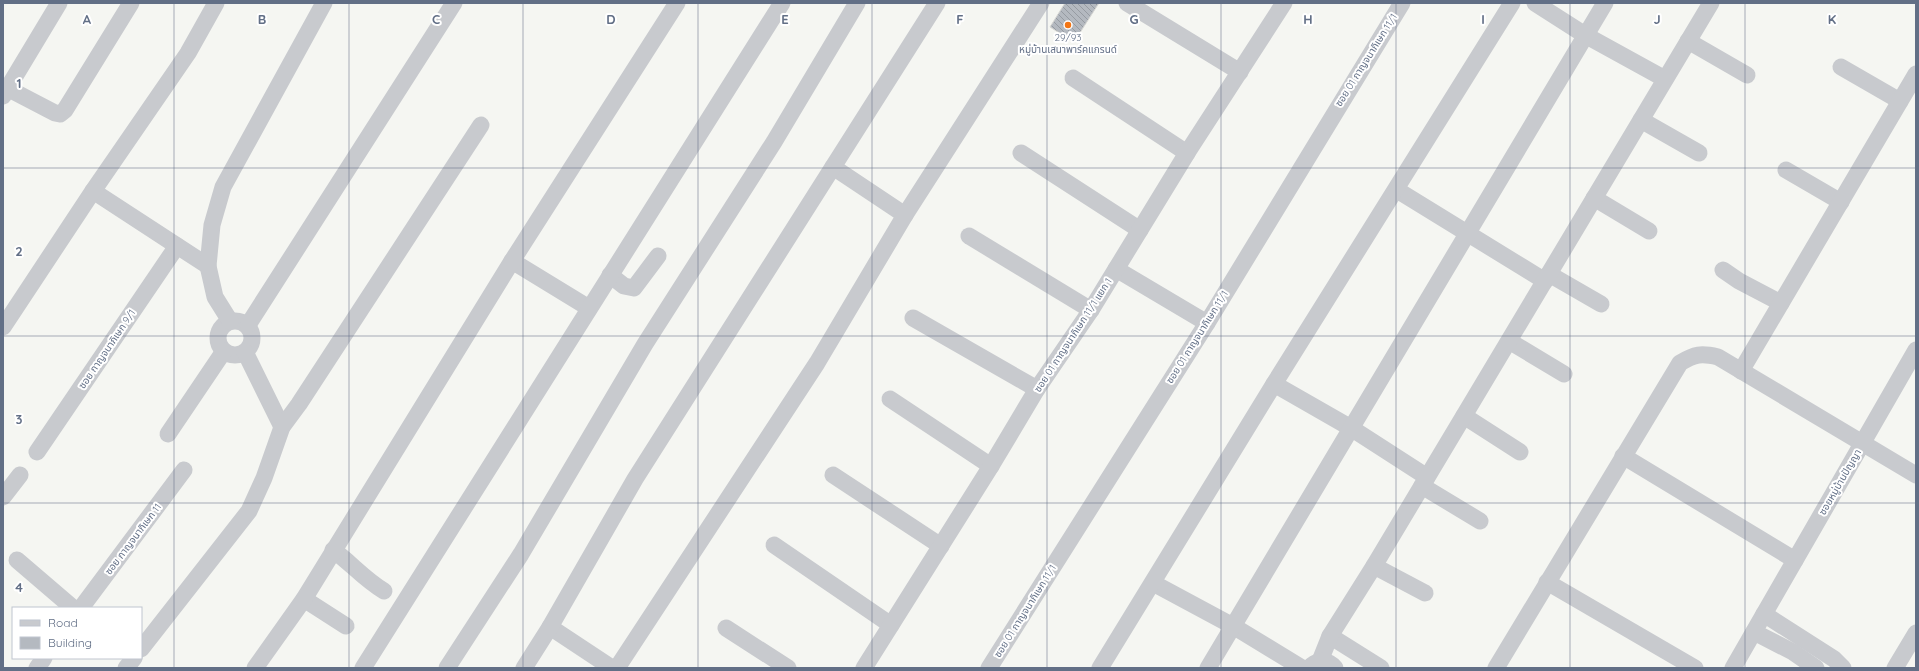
<svg xmlns="http://www.w3.org/2000/svg" width="1919" height="671" font-family="Quicksand,'Noto Sans Thai',sans-serif">
<style>
.building{fill:url(#building-back-hatch);stroke:#d7d7d4}
.lines{fill:none;stroke-linecap:round;stroke-linejoin:round}
.minor{stroke:#c8cace;stroke-width:17}
.grid{fill:none;stroke:#626f86;stroke-width:1;stroke-opacity:0.55}
.poi-dot{fill:#f37514;stroke:#fff;stroke-width:1.5}
.labels{text-anchor:middle;dominant-baseline:central;stroke-width:4;stroke-linejoin:round;paint-order:stroke}
.poi-label{font-size:10px;fill:#626f86;stroke:#fff}
.street-label{font-size:10px;fill:#626f86;stroke:#fff}
.grid-label{font-size:13px;text-anchor:middle;font-weight:bold;fill:#626f86;stroke:#fff;stroke-width:4;stroke-linejoin:round;paint-order:stroke}
</style>
<defs>
<pattern id="building-back-hatch" width="6" height="6" patternUnits="userSpaceOnUse"><rect width="6" height="6" fill="#b4b9c0"/><path d="M-1 5l2 2M0 0l6 6M5-1l2 2" fill="none" stroke="#969ba2"/></pattern>
</defs>
<rect width="100%" height="100%" fill="#f5f6f2"/>
<!-- building -->
<path class="building" d="M1065,3h34l-25,39 -24,-15z"/>
<g class="lines">
<!-- minor -->
<g class="minor">
<path d="M1127,3l113,69"/>
<path d="M1535,3l50,32 80,44"/>
<path d="M1688,41l59,34"/>
<path d="M1841,67l59,34"/>
<path d="M1073,78l114,75"/>
<path d="M7,88l48,25 5,1 5,-4 66,-107"/>
<path d="M3,96l56,-93"/>
<path d="M1641,120l58,33"/>
<path d="M1021,153l119,77"/>
<path d="M833,167l72,48"/>
<path d="M1786,170l55,32"/>
<path d="M1397,190l148,91"/>
<path d="M93,191l115,75"/>
<path d="M1594,198l55,33"/>
<path d="M969,236l122,74"/>
<path d="M512,261l77,47"/>
<path d="M1116,269l91,54"/>
<path d="M1723,270l16,11 42,22"/>
<path d="M1549,274l52,30"/>
<path d="M610,275l14,11 10,2 24,-32"/>
<path d="M913,318l124,71"/>
<circle cx="235" cy="338" r="17"/>
<path d="M230,321l-15,-24 -7,-31 4,-41 11,-38 101,-184"/>
<path d="M248,325l206,-322"/>
<path d="M3,327l90,-136 95,-138 28,-50"/>
<path d="M1509,341l55,33"/>
<path d="M245,352l37,75"/>
<path d="M1741,371l175,-297"/>
<path d="M1274,384l77,44 76,49"/>
<path d="M890,399l101,67"/>
<path d="M1464,416l56,36"/>
<path d="M168,434l56,-83"/>
<path d="M37,452l140,-206"/>
<path d="M1623,456l172,104"/>
<path d="M833,475l108,71"/>
<path d="M1422,486l58,35"/>
<path d="M3,497l17,-22"/>
<path d="M774,545l117,80"/>
<path d="M333,550c18,13 31,29 51,41"/>
<path d="M17,560l56,48"/>
<path d="M1374,566l51,27"/>
<path d="M1547,582l148,86"/>
<path d="M1153,583l80,43 69,42"/>
<path d="M304,599l42,27"/>
<path d="M81,608l103,-138"/>
<path d="M1764,614l70,45 9,9"/>
<path d="M550,627l62,41"/>
<path d="M726,628l62,40"/>
<path d="M1754,632l39,20 23,16"/>
<path d="M1330,636l51,32"/>
<path d="M141,649l108,-138 15,-33 18,-51 17,-23 182,-279"/>
<path d="M1320,661l10,-25 44,-70 337,-563"/>
<path d="M1311,666c8,-6 17,-7 24,2"/>
<path d="M37,668l7,-10"/>
<path d="M126,668l8,-10"/>
<path d="M255,668l49,-69 208,-338 165,-258"/>
<path d="M363,668l419,-665"/>
<path d="M447,668l74,-114 124,-210 129,-202 83,-139"/>
<path d="M524,668l26,-41 85,-148 302,-476"/>
<path d="M617,668l200,-305 88,-148 136,-212"/>
<path d="M864,668l127,-202 46,-77 54,-79 96,-157 97,-150"/>
<path d="M989,668l218,-345 195,-320"/>
<path d="M1100,668l174,-284 238,-381"/>
<path d="M1208,668l397,-665"/>
<path d="M1496,668l184,-305c15,-9 21,-10 38,-6l198,118"/>
<path d="M1733,668l183,-318"/>
<path d="M1895,668l21,-35"/>
</g>
</g>
<!-- grid -->
<path class="grid" d="M174,3v665M349,3v665M523,3v665M698,3v665M872,3v665M1047,3v665M1221,3v665M1396,3v665M1570,3v665M1745,3v665M3,168h1913M3,336h1913M3,503h1913"/>
<!-- markers -->
<circle class="poi-dot" cx="1068" cy="25" r="4"/>
<g class="labels">
<!-- poi labels -->
<g class="poi-label">
<text x="1068" y="37">29/93<tspan x="1068" dy="12">หมู่บ้านเสนาพาร์คแกรนด์</tspan></text>
</g>
<!-- street labels -->
<g class="street-label">
<text transform="translate(1366 60) rotate(-58)">ซอย 01 กาญจนาภิเษก 11/1</text>
<text transform="translate(1073 335) rotate(-57)">ซอย 01 กาญจนาภิเษก 11/1 แยก 1</text>
<text transform="translate(1197 337) rotate(-58)">ซอย 01 กาญจนาภิเษก 11/1</text>
<text transform="translate(107 349) rotate(-56)">ซอย กาญจนาภิเษก 9/1</text>
<text transform="translate(1840 482) rotate(-60)">ซอยหมู่บ้านปัญญา</text>
<text transform="translate(133 539) rotate(-53)">ซอย กาญจนาภิเษก 11</text>
<text transform="translate(1025 611) rotate(-58)">ซอย 01 กาญจนาภิเษก 11/1</text>
</g>
</g>
<g class="grid-label">
<text x="87" y="24">A</text>
<text x="262" y="24">B</text>
<text x="436" y="24">C</text>
<text x="611" y="24">D</text>
<text x="785" y="24">E</text>
<text x="960" y="24">F</text>
<text x="1134" y="24">G</text>
<text x="1308" y="24">H</text>
<text x="1483" y="24">I</text>
<text x="1657" y="24">J</text>
<text x="1832" y="24">K</text>
<text x="19" y="88">1</text>
<text x="19" y="256">2</text>
<text x="19" y="424">3</text>
<text x="19" y="592">4</text>
</g>
<!-- border -->
<rect width="1919" height="671" fill="none" stroke="#626f86" stroke-width="8"/>
<!-- legend -->
<rect x="12" y="607" width="130" height="52" fill="#ffffff" stroke="#c0c5cf"/>
<rect x="20" y="620" width="20" height="6" fill="#c8cace" stroke="#c0c5cf"/>
<text x="48" y="627" font-size="12" fill="#626f86">Road</text>
<rect x="20" y="637" width="20" height="12" fill="#b4b9c0" stroke="#c0c5cf"/>
<text x="48" y="647" font-size="12" fill="#626f86">Building</text>
</svg>
